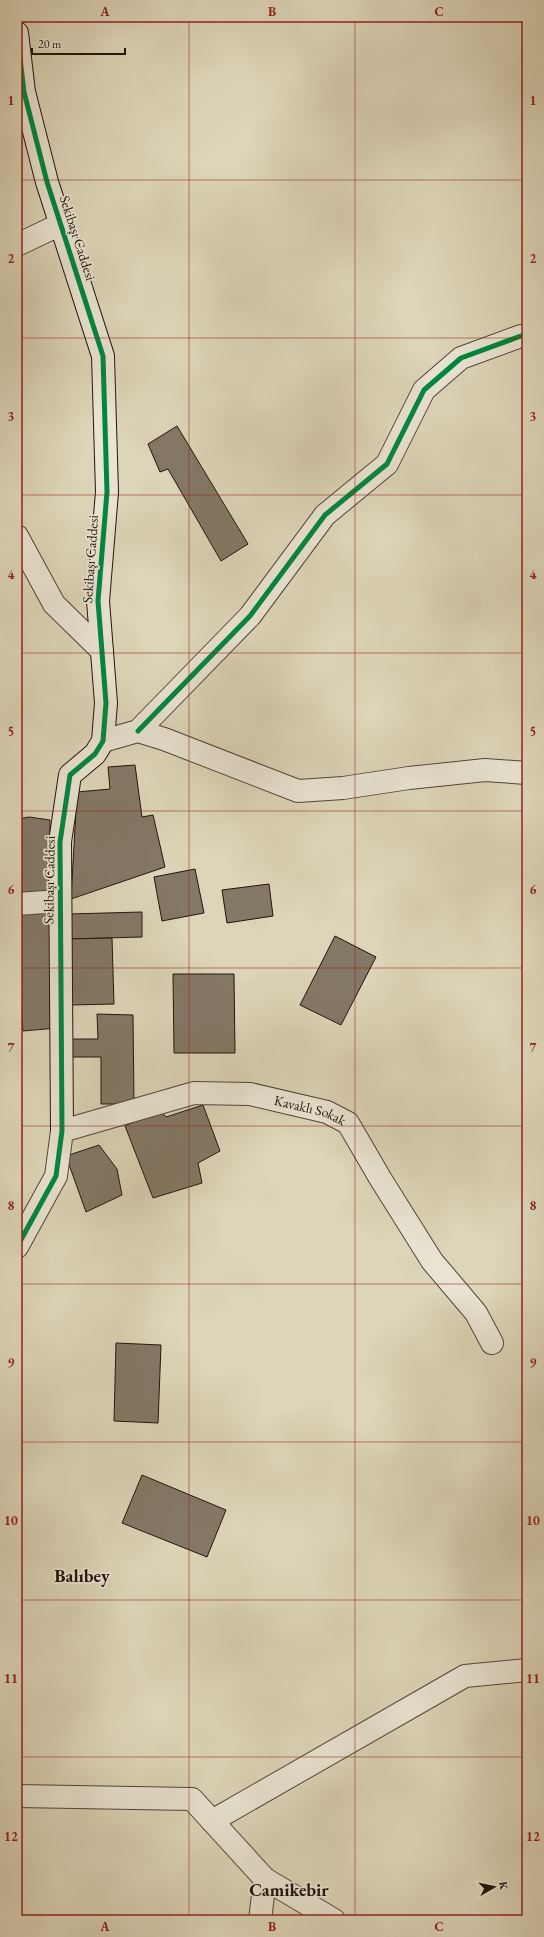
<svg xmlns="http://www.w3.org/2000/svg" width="544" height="1937" font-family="'EB Garamond',serif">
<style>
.building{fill:#847866;stroke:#23140d}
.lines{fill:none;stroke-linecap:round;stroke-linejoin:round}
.street-casing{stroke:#524438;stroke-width:24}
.secondary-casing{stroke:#23140d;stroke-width:24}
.street{stroke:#e9e4d2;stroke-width:22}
.secondary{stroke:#e9e4d2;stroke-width:22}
.cycleway-casing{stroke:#e9e4d2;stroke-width:8}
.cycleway{stroke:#00873e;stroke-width:5}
.grid{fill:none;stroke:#8f2418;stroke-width:1;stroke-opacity:0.55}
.labels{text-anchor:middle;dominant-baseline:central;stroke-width:3.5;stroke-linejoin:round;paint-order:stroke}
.street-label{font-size:14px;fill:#23140d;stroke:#e9e4d2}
.district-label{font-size:18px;font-weight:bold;fill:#23140d;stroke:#e9e4d2}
.neatline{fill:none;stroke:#8f2418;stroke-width:1.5}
.grid-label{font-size:13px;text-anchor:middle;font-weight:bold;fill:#8f2418}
</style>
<rect width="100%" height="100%" fill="#ddd5b9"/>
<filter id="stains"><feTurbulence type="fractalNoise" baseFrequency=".005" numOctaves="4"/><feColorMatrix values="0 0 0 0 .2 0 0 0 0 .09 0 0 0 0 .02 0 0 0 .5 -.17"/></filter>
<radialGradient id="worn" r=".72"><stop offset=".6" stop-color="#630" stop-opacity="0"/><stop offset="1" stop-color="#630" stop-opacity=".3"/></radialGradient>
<!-- building -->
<g class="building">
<path d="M177,426l71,118 -27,17 -53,-92 -8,3 -12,-28z"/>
<path d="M135,765l7,52 11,-2 12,52 -94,32 6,-107 33,-3 -2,-22z"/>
<path d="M29,817l21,3v75l-33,-1v-75z"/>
<path d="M195,869l9,44 -42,8 -8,-44z"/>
<path d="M269,884l4,32 -46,7 -5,-33z"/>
<path d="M53,911l4,117 -34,3 -6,-72v-45z"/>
<path d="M142,912v25l-74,2v-25z"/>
<path d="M335,936l41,21 -35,68 -41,-20z"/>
<path d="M112,938l2,66 -44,1 -2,-66z"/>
<path d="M173,974h61l1,79h-61z"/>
<path d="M97,1014l36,1 1,89h-33v-47h-29l-1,-18h27z"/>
<path d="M203,1105l17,46 -22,12 4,20 -49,15 -28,-72 34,-17 7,8z"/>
<path d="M99,1145l18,24 5,26 -36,17 -20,-56z"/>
<path d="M116,1343l45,2 -3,78 -44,-2z"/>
<path d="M142,1475l84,35 -19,47 -85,-34z"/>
</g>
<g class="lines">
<!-- street casing -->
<g class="street-casing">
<g id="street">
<path d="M17,245l44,-21"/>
<path d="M17,536l37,68 48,47"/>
<path d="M138,731l112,-115 75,-101 62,-51 37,-74 37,-32 60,-22h6"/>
<path d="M103,741l35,-10 26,8 134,52 45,-3 66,-10 76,-8 42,3"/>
<path d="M17,904l42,-3"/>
<path id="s1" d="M17,1247l39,-71 6,-45 132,-38 56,1 77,18 21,11 32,55 52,83 44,52 16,30"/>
<path d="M17,1796l175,3 73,80 -5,41"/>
<path d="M212,1821l253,-145 62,-6"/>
<path d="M265,1879l69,41"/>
</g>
</g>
<!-- secondary casing -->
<g class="secondary-casing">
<path id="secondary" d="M17,33l7,59 23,90 56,174 4,136 -9,109 8,102 -3,38 -8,13 -25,21 -10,67 2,289"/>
</g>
<!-- street -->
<use href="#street" class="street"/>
<!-- secondary -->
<use href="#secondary" class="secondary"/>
<!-- cycleway casing -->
<g class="cycleway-casing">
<g id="cycleway">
<path d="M17,33l7,59 23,90 56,174 4,136 -9,109 8,102 -3,38 -8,13 -25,21 -10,67 2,289 -6,45 -39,71"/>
<path d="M138,731l112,-115 75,-101 62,-51 37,-74 37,-32 60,-22h6"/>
</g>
</g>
<!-- cycleway -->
<use href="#cycleway" class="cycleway"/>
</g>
<!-- grid -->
<path class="grid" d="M189,17v1903M355,17v1903M17,180h510M17,338h510M17,495h510M17,653h510M17,811h510M17,968h510M17,1126h510M17,1284h510M17,1442h510M17,1600h510M17,1757h510"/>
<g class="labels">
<!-- street labels -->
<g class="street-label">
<text transform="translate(78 238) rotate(72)">Sekibaşı Caddesi</text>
<text transform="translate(90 559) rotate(-86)">Sekibaşı Caddesi</text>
<text transform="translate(49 880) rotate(-89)">Sekibaşı Caddesi</text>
<text stroke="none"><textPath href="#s1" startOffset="382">Kavaklı Sokak</textPath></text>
</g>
<!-- district labels -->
<g class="district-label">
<text x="82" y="1575">Balıbey</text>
<text x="289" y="1889">Camikebir</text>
</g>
</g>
<!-- margin -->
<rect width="544" height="1937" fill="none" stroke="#ddd5b9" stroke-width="44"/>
<!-- north arrow -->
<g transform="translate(494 1887) rotate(81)" stroke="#e9e4d2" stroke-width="3" paint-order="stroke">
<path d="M0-3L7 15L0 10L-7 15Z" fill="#23140d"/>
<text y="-6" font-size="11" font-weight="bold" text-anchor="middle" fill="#23140d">K</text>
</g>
<!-- scale -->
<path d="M32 48v6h93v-6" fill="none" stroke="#23140d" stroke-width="2"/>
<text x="38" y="48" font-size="12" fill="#23140d" stroke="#e9e4d2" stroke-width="3" paint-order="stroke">20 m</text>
<rect x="22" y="22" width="500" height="1893" class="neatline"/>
<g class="grid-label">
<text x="105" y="16">A</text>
<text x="272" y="16">B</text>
<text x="439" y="16">C</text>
<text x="11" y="105">1</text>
<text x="533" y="105">1</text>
<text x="11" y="263">2</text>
<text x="533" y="263">2</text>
<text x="11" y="421">3</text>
<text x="533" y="421">3</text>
<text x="11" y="579">4</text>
<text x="533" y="579">4</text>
<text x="11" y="736">5</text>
<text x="533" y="736">5</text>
<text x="11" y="894">6</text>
<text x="533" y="894">6</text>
<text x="11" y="1052">7</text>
<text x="533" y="1052">7</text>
<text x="11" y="1210">8</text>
<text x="533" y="1210">8</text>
<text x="11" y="1367">9</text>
<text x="533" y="1367">9</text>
<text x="11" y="1525">10</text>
<text x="533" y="1525">10</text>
<text x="11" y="1683">11</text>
<text x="533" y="1683">11</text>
<text x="11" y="1841">12</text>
<text x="533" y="1841">12</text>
<text x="105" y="1931">A</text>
<text x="272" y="1931">B</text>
<text x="439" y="1931">C</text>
</g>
<rect width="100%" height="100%" filter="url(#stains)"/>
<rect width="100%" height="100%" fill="url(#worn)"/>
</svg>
